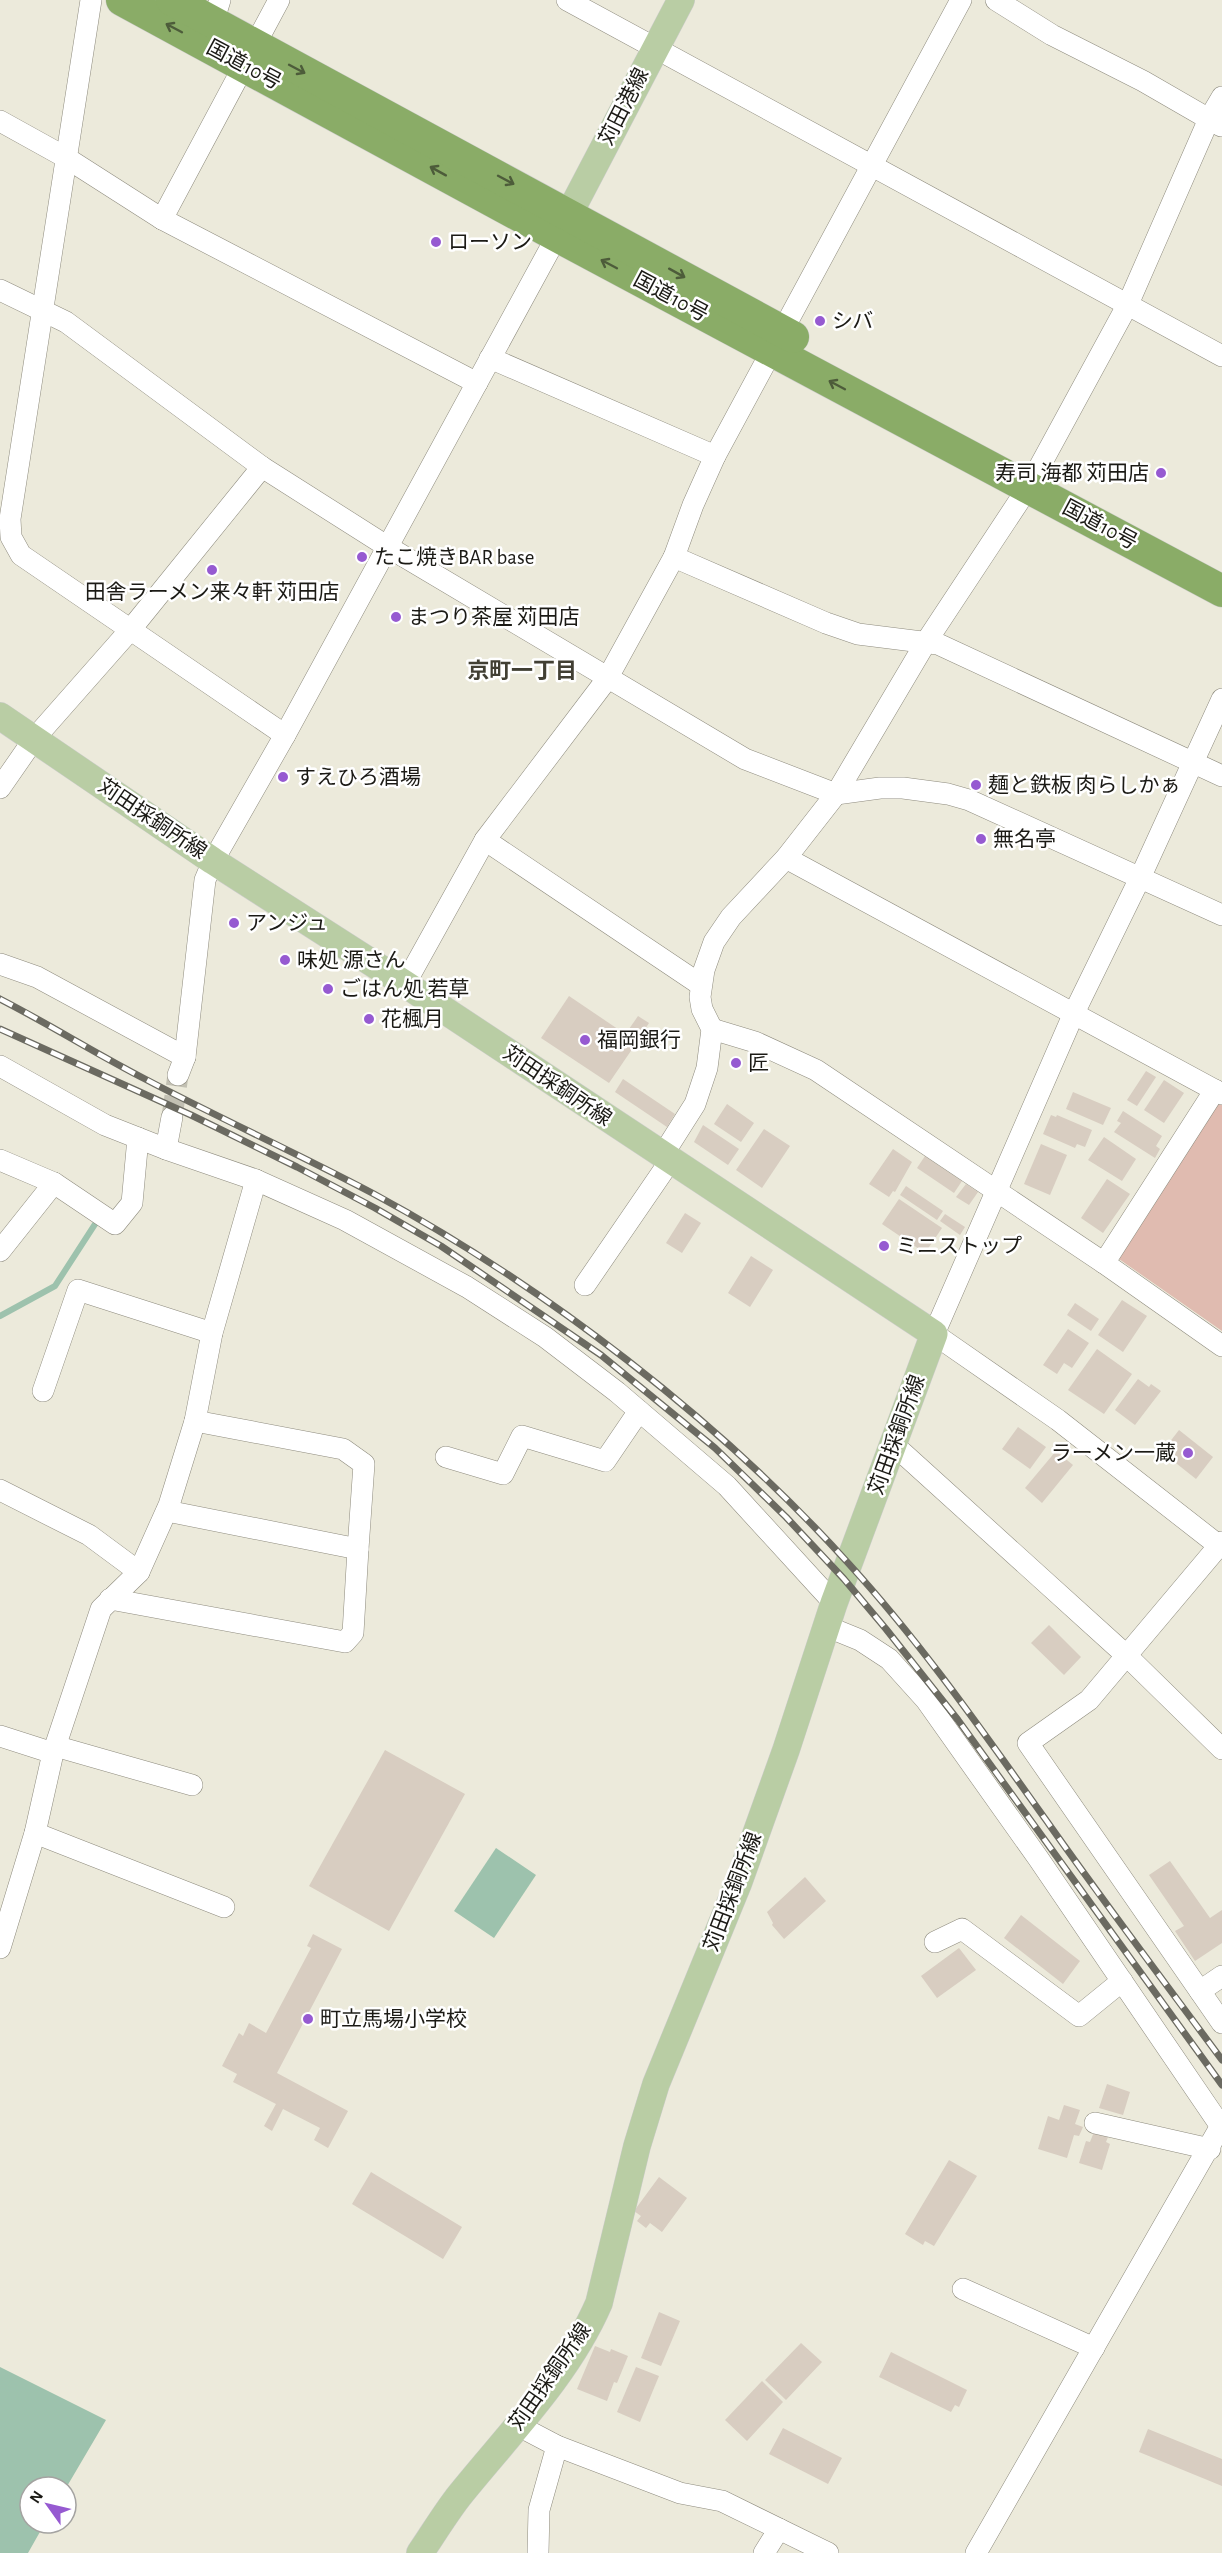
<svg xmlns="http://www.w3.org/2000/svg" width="1222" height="2553" font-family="'Alegreya Sans','Noto Sans JP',sans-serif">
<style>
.green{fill:#e0bbb0}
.water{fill:#9dc2ad}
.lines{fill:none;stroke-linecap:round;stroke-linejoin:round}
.stream{stroke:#9dc2ad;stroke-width:6}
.building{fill:#d8cdc1}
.minor-tunnel{stroke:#c2c0b3;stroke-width:21;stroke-dasharray:21 10;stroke-linecap:butt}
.minor-casing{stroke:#8e8b7e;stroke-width:22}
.major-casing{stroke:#cdcdcc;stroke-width:28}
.highway-casing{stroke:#cdcdcc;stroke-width:33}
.minor{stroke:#fff;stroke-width:21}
.major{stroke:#b9cda4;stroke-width:27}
.highway{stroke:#8aac67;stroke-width:32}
.rail-casing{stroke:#6b6a61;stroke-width:7}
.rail{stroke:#fff;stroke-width:4.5;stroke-dasharray:14;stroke-linecap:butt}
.oneway{stroke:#4d5c3a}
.poi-dot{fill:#965ad1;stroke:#fff;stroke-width:2}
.labels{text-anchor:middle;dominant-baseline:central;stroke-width:5;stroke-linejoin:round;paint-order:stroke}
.street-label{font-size:21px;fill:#1b1a15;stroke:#fff}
.poi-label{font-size:21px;fill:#1b1a15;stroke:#fff;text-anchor:start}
.neighbourhood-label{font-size:22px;font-weight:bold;fill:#413f33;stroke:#fff}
</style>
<rect width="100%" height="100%" fill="#eceadb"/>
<!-- green -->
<path class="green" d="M1220,1101l2,1v229l-103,-72z"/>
<!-- water -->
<g class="water">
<path d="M496,1848l40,27 -42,63 -40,-27z"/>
<path d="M0,2367l106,53 -40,68 -36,-1v36h15l-17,30h-28z"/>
</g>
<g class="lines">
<!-- stream -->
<path class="stream" d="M0,1316l55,-30 44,-68"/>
</g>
<!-- building -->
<g class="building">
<path d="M569,996l68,46 -28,41 -68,-45z"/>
<path d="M638,1016l11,7 -9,14 -11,-8z"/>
<path d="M1146,1071l10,6 -19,29 -10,-6z"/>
<path d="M623,1079l52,35 -8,13 -52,-35z"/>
<path d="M1164,1080l20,13 -20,30 -20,-13z"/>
<path d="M1073,1092l38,16 -8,17 -37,-16z"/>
<path d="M727,1104l27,19 -13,19 -27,-18z"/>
<path d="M1123,1111l39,25 -6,10 4,3 -5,9 -41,-26 7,-9 -4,-2z"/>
<path d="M1051,1115l5,2 1,-2 35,15 -7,17 -8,-3 -2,4 -32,-14z"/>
<path d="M703,1125l36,24 -11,16 -34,-23z"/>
<path d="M764,1129l26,17 -28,42 -26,-18z"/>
<path d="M1104,1137l32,22 -14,22 -34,-21z"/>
<path d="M1041,1144l26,11 -17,40 -26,-11z"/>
<path d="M893,1149l19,13 -17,30 -2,-1 -4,6 -20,-13z"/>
<path d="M925,1156l37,25 -8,12 -37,-25z"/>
<path d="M1107,1179l23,15 -27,39 -22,-15z"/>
<path d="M966,1184l12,8 -9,13 -13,-8z"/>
<path d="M906,1186l37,25 -6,9 -37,-25z"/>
<path d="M899,1199l43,29 -17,25 -43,-29z"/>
<path d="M685,1213l16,10 -19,30 -16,-10z"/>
<path d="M945,1214l20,13 -5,8 -20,-14z"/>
<path d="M751,1256l22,14 -23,37 -22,-14z"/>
<path d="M1122,1300l25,16 -24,36 -25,-17z"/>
<path d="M1075,1303l24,16 -8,12 -24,-16z"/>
<path d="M1068,1329l21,14 -17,25 -8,-5 -7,11 -14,-9z"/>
<path d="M1097,1349l35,25 -28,40 -36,-24z"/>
<path d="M1138,1379l11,8 2,-3 10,7 -26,34 -20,-15z"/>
<path d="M1018,1427l28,20 -16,22 -28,-20z"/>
<path d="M1179,1430l34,27 -17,22 -34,-27z"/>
<path d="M1056,1451l17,14 -31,38 -17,-15z"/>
<path d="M1049,1625l32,32 -17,18 -33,-32z"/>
<path d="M385,1750l80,44 -76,137 -80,-45z"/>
<path d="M1170,1861l40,57 12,-8v33l-27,18 -20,-30 9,-5 -35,-51z"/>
<path d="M805,1877l21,24 -42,38 -12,-14 1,-2 -6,-11z"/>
<path d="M1021,1915l59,46 -17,23 -59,-46z"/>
<path d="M313,1934l29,15 -65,124 71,38 -20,37 -14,-8 6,-12 -37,-19 -11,22 -8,-5 12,-22 -43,-22 4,-8 -15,-8 17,-33 4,3 6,-13 17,10 45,-85 -4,-2z"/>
<path d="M959,1948l17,22 -39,28 -16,-22z"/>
<path d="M1107,2084l23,8 -7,23 -24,-7z"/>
<path d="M1064,2105l16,5 -5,14 8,3 -4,9 -5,-1 -7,23 -29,-9 10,-33 11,4z"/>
<path d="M1094,2132l14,5 -2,5 4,2 -8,26 -23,-7 7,-22 4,1z"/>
<path d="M949,2160l28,16 -43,70 -9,-5 -2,4 -18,-11z"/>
<path d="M371,2172l91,55 -19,32 -91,-55z"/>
<path d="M659,2177l28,21 -25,34 -12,-9 -4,5 -9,-7 4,-5 -7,-5z"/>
<path d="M659,2312l21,9 -19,45 -20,-8z"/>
<path d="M801,2343l21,19 -36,38 -21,-20z"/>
<path d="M595,2346l15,6 1,-3 17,7 -11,27 -3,-1 -7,19 -30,-12z"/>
<path d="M891,2352l76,38 -8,17 -4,-2 -4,7 -72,-35z"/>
<path d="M636,2367l23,9 -19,46 -23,-10z"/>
<path d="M762,2381l21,21 -36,39 -22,-21z"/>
<path d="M783,2428l59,30 -14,26 -59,-30z"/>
<path d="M1148,2429l74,30v27l-83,-34z"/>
</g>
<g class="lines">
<!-- minor-tunnel -->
<path class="minor-tunnel" d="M172,1117l6,-42"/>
<!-- minor casing -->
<g class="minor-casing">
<g id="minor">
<path d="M91,0l-81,519 1,18 10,18 264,180"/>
<path d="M567,0l655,356"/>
<path d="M996,0l56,35 91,46 78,45"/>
<path d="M213,23l7,-23"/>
<path d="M0,121l65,36 97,62 315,164"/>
<path d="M162,219l117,-219"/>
<path d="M0,290l66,32 196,145 126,80 357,212 91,35 44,-6h23l45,6 21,6 253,115"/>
<path d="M490,358l225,98"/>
<path d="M674,557l152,66 32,11 80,10 284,132"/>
<path d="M1222,699l-82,179 -66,135 -140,321 124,86 164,128"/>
<path d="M0,788l34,-49 97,-110 131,-162"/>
<path d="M485,840l216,145"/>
<path d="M786,858l436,236"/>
<path d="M0,964l37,13 148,80"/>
<path d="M405,984l80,-144 122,-161 67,-122 19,-52 22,-49 246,-456"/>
<path d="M712,1029l43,13 61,28 288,193 118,83"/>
<path d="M0,1066l105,59 61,24 90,31 89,40 122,67 78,50 72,55 110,94 107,117"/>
<path d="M178,1075l7,-18 20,-177 8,-19 72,-126 278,-510"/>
<path d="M166,1149l6,-32"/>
<path d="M662,1156l33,-52 12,-36 5,-39 -10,-20 -2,-12 4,-27 10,-28 17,-25 55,-59 50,-64 90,-152 103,-156 99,-182 81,-185 13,-22"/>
<path d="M0,1160l54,23 61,41 17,-21 6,-65"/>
<path d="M0,1251l54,-68"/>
<path d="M1104,1263l111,-173"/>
<path d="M585,1285l85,-124"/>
<path d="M43,1391l35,-101 134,43"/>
<path d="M894,1445l233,211 95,93"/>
<path d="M446,1457l57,17 19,-38 83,25 34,-50"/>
<path d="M0,1490l89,45 50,37"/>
<path d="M167,1511l191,38 6,-85 -21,-15 -148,-28"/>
<path d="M1222,1542l-133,158 -61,43 194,280"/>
<path d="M110,1599l235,43 8,-9 5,-84"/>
<path d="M828,1627l32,13 29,19 37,41 112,158 184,270"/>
<path d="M0,1736l53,17"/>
<path d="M55,1746l137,39"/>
<path d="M35,1833l189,74"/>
<path d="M935,1942l27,-13 117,87 43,-35"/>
<path d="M0,1948l35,-115 18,-80 48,-144 38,-37 30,-67 26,-84 17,-88 44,-153"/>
<path d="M1200,1991l22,-15"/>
<path d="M1095,2123l115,26"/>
<path d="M963,2289l131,59"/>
<path d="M517,2425l40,21 123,47 42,8 106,52"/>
<path d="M538,2553l1,-43 18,-64"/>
<path d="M764,2553l15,-24"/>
<path d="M976,2553l246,-429"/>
</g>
</g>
<!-- major casing -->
<g class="major-casing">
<g id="major">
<path d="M569,214l112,-214"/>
<path d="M0,716l213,145 192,123 529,350 -100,269 -48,147 -48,134 -82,200 -19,62 -38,157c-31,72 -91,132 -140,193 -14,18 -26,38 -39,57"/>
</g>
</g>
<!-- highway casing -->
<g class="highway-casing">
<g id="highway">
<path d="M122,0l435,236 665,355"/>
<path d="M172,0l621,337"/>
</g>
</g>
<!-- minor -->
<use href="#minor" class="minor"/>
<!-- major -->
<use href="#major" class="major"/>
<!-- highway -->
<use href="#highway" class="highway"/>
<!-- rail casing -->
<g class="rail-casing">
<g id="rail">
<path d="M0,999c49,25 96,55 145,80 76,40 154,75 229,115 170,92 346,227 475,370 73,80 134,168 197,256 57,81 117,160 176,240"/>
<path d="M0,1029l191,86 106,52 78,41 66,38 160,109 114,93 71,69 58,62 42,50 72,91 264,365"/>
</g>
</g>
<!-- rail -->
<use href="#rail" class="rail"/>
</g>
<!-- one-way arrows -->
<defs><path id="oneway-shaft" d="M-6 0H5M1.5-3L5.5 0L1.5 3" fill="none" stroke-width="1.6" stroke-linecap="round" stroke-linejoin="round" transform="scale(1.5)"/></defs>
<g class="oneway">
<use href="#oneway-shaft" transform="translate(174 28) rotate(-152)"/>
<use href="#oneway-shaft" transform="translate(297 69) rotate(28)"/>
<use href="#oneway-shaft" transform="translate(438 171) rotate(-151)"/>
<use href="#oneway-shaft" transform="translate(506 180) rotate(28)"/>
<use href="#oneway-shaft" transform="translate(609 264) rotate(-152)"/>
<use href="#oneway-shaft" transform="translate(677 273) rotate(29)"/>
<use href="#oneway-shaft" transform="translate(837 385) rotate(-152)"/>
</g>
<!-- markers -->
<g class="poi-dot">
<circle cx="436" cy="242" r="6"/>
<circle cx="820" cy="321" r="6"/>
<circle cx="1161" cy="473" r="6"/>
<circle cx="362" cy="557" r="6"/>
<circle cx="212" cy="570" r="6"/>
<circle cx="396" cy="617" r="6"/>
<circle cx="283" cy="777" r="6"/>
<circle cx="976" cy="785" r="6"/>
<circle cx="981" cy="839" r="6"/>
<circle cx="234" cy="923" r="6"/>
<circle cx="285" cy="960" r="6"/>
<circle cx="328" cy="989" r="6"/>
<circle cx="369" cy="1019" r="6"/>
<circle cx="585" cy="1040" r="6"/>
<circle cx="736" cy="1063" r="6"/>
<circle cx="884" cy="1246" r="6"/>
<circle cx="1188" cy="1453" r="6"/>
<circle cx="308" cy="2019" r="6"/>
</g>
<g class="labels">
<!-- street labels -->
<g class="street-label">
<text transform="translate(244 65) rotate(28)">国道10号</text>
<text transform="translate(624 107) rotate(-63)">苅田港線</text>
<text transform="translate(671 297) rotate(28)">国道10号</text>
<text transform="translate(1100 525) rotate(28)">国道10号</text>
<text transform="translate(152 819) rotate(34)">苅田採銅所線</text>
<text transform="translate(557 1086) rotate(34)">苅田採銅所線</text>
<text transform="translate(897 1435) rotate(-70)">苅田採銅所線</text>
<text transform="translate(733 1892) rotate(-69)">苅田採銅所線</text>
<text transform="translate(550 2377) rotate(-55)">苅田採銅所線</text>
</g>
<!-- poi labels -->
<g class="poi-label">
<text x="448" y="242">ローソン</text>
<text x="832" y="321">シバ</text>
<text x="1149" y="473" text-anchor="end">寿司 海都 苅田店</text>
<text x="374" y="557">たこ焼きBAR base</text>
<text x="212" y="592" text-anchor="middle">田舎ラーメン来々軒 苅田店</text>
<text x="408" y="617">まつり茶屋 苅田店</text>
<text x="295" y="777">すえひろ酒場</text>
<text x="988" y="785">麺と鉄板 肉らしかぁ</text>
<text x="993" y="839">無名亭</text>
<text x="246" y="923">アンジュ</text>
<text x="297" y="960">味処 源さん</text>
<text x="340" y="989">ごはん処 若草</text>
<text x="381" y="1019">花楓月</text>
<text x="597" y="1040">福岡銀行</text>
<text x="748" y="1063">匠</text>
<text x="896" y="1246">ミニストップ</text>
<text x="1176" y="1453" text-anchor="end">ラーメン一蔵</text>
<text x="320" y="2019">町立馬場小学校</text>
</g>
<!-- neighbourhood labels -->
<g class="neighbourhood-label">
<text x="522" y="671">京町一丁目</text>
</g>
</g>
<!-- north arrow -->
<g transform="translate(48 2505) rotate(304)"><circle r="28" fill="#ffffff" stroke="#a4a3a1" stroke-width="1.5"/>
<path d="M0-4.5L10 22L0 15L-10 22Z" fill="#965ad1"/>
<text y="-9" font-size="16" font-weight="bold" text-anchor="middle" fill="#1b1a15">N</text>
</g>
</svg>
